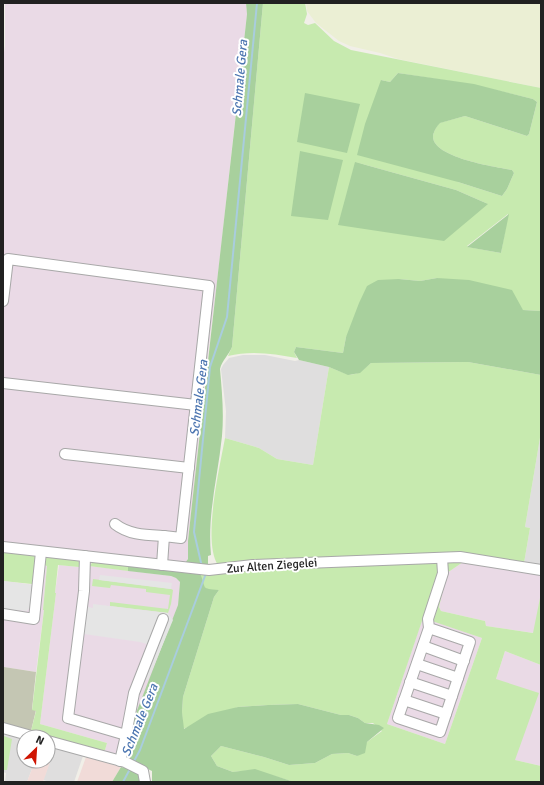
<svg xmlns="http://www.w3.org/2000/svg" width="544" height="785" font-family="Signika,sans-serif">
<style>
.residential{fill:#dfdede}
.commercial{fill:#f1dbd8}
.industrial{fill:#eadae6}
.construction{fill:#c4c6b3}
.farmland{fill:#ebefd4}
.grass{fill:#c7eaaf;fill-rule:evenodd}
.forest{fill:#a8d09d}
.parking{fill:#e5e5e5}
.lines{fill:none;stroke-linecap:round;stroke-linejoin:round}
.stream{stroke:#a9cdde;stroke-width:2}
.minor-casing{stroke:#a8a8a8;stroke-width:12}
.minor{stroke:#fff;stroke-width:10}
.labels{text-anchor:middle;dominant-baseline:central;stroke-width:4;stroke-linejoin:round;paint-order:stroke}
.street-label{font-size:12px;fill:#212121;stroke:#fff}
.water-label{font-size:13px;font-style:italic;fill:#4d76b1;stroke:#fff}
</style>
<rect width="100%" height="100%" fill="#f1efe8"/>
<!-- residential -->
<g class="residential">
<path d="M243,355h22l30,6 4,-1 30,7 -16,98 -36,-6 -18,-11 -34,-10 1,-27 -5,-42 2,-4 6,-7z"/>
<path d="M541,432v134l-17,-3 6,-35 -5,-1z"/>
<path d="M3,733l21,6v22h11l-8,21h-22l1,-9 -3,-1z"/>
<path d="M55,748l28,8 -9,26h-24l-7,-2z"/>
</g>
<!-- commercial -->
<g class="commercial">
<path d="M48,749l6,2 -11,31h-16l8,-21h13z"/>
<path d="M86,757l35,10 -9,15h-35z"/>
</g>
<!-- industrial -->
<g class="industrial">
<path d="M5,3h241l1,11 -30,269 -6,46 -23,212v18l-7,11 -53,-5 -38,1 81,10 5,2 4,4 -2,23 -53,153 -25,-7 5,-1 2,-7 -67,-19 16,-131h-1l4,-28 20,2 1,-3 -36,1 3,1 -4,44h1l-8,62 -32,-5 -1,4v-90l30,4 -30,-33v-493l2,-13z"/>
<path d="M463,562l77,13 1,-5v23l-7,40 -48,-7 -1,-5 -44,-10 -2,-4 8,-34z"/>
<path d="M423,617l59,21 -37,106 -58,-20z"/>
<path d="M505,651l36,14v101l-26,-6 -19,-81z"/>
</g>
<!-- construction -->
<path class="construction" d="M4,667l32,5 -4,37 4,1 -5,21 -28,-8z"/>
<!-- farmland -->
<path class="farmland" d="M306,3h235v85l-143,-29 -18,-6 -30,-7 -11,-5 -23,-18 -9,-12z"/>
<!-- grass -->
<g class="grass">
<path d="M263,3h42l2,11 -3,9 4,2 7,-2 19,18 17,9 190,38v223l-18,-1 -86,-32 -17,3 -21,-2 -53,58 -3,16 -47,-6 -2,5 3,6c-23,-4 -46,-8 -69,-2l4,-9zM398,73l76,12 59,14 4,3 -8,32 -2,2 -62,-20 -26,7c-2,3 -6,9 -6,14 1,21 63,30 79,33l2,3 -7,16 -5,7 -44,-14 -77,-102 9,2zM355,162l101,28 32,14zM508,214l-7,39 -33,-6 -1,-1z"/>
<path d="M468,362l73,13v57l-16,95 5,1 -6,35 -54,-9 -7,8 -16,11 -8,34 2,4 44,10 1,5 47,7 8,-40v72l-36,-14 -9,28 43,14 -24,67 26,6v16h-247l-39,-12 -22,2 -16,-6 -6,-10 10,-10 43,11 25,8 26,-2 17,-9 16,-1 9,3 10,-14 15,-11 -9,-8h-8l-7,-5 -9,-3h-8l-43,-11 -30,1 -30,2 -55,22 -1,-17 1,-15 31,-100 5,-7h-12l-4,-4 -3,-13 18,-8c-16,-23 2,-99 7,-127l34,10 18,11 36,6 16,-98c22,9 24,12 42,-4zM423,618l59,20 -37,106 -58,-20z"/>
<path d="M3,552l31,4 3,4 -3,28 -2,-4 -29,-3z"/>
<path d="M47,557l30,2 3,5 -1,3 -21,-2 -3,28h1l-16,131 67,19 -2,7 -5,1 -69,-20 5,-20 -4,-1 12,-100h-1l4,-44 -3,-1v-4z"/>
<path d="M94,561l34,4v6l-39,-5z"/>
<path d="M93,579l78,10 2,1 -2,14 -3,9 -58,-7v-4l58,7 2,-14 -24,-3v-3l-35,-4 -1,3 -18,-2z"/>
<path d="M4,736l8,3 -5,31h-4z"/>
</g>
<!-- forest -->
<g class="forest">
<path d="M246,3h17l-31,344c-3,8 -10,13 -12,22 2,23 4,44 2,67 -4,40 -15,78 -11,119l-3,1v9l-23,-2 3,-4v-18c19,-176 40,-352 59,-527z"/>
<path d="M398,73l76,11 59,15 4,3 -8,32 -2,2 -62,-20 -25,7c-3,3 -7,9 -7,14 1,21 63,30 79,33l2,3 -7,16 -5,7 -44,-14 -101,-27 8,-31 16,-44 9,2z"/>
<path d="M305,93l55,11 -13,49 -50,-11z"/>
<path d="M300,151l43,9 -15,60 -37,-4z"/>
<path d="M355,162l101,28 32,14 -44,37 -106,-16z"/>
<path d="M509,214l-8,39 -34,-6z"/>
<path d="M437,278l32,2 43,10 11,20 18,1v64l-73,-13 -97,1 -11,10 -12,2 -19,-8 -30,-7 -5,-8 2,-5 47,6 3,-16 13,-34 8,-17 11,-6 21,-1 21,2z"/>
<path d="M128,565l72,8c7,17 0,15 19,17l-5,7 -31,100 -1,15 2,17 24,-15 30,-7 30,-2 30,-1 43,11h8l9,3 7,5 14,2 5,3 -17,14 -2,11 -8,3 -9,-3 -16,1 -17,9 -26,2 -25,-8 -43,-11 -10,10 6,10 16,6 22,-3 39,13h-142v-11l-27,-13 6,-32 47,-121 2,-23 -4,-4 -5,-2 -43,-5z"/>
<path d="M121,767l16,4 4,11h-29z"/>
</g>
<!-- parking -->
<g class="parking">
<path d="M100,575l72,8 -1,6 -72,-9z"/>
<path d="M3,581l30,4 -3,22 -3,4 -24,-2z"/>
<path d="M93,604l75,9 5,7 -25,60 -11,-3 13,-32 -10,-3 -56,-8 4,-27 5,1z"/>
</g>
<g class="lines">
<!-- stream -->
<g class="stream">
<path d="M202,567l-8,-35 16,-165 17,-50 30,-314"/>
<path d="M133,763l7,-13 65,-174 -1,-3"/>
<path d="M123,782l7,-13"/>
</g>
<!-- minor casing -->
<g class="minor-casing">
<g id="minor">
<path d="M3,301l5,-42 201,27 -28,252 -17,-2 -2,29"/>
<path d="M3,383l193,22"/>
<path d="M65,454l124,14"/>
<path d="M115,524c14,11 31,11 49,12"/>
<path d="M3,547l206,23 44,-5 207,-8 81,13"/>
<path d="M85,556l-1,35 -16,127 58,17 8,-42 29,-74"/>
<path d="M3,614l31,5 7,-67"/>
<path d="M429,628l41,14 -30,90 -42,-14 31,-90 -1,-9 15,-46 -1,-15"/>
<path d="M423,646l41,15"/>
<path d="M417,664l41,14"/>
<path d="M410,682l42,14"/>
<path d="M404,700l42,14"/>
<path d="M3,728l32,9"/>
<path d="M48,741l77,21 18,9 2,11"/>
<path d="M120,761l6,-26"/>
</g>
</g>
<!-- minor -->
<use href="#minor" class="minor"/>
</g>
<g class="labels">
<!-- street labels -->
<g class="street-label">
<text transform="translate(272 566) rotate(-4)">Zur Alten Ziegelei</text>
</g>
<!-- water labels -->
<g class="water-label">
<text transform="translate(240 78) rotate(-85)">Schmale Gera</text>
<text transform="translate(199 398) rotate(-83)">Schmale Gera</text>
<text transform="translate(140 720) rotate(-68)">Schmale Gera</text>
</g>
</g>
<!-- border -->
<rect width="544" height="785" fill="none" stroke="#212121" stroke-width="8"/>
<!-- north arrow -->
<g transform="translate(36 749) rotate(25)"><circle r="19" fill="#ffffff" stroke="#a6a6a6"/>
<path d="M0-3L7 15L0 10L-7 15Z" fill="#cf1503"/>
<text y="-6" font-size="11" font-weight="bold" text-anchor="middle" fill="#212121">N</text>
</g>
</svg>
